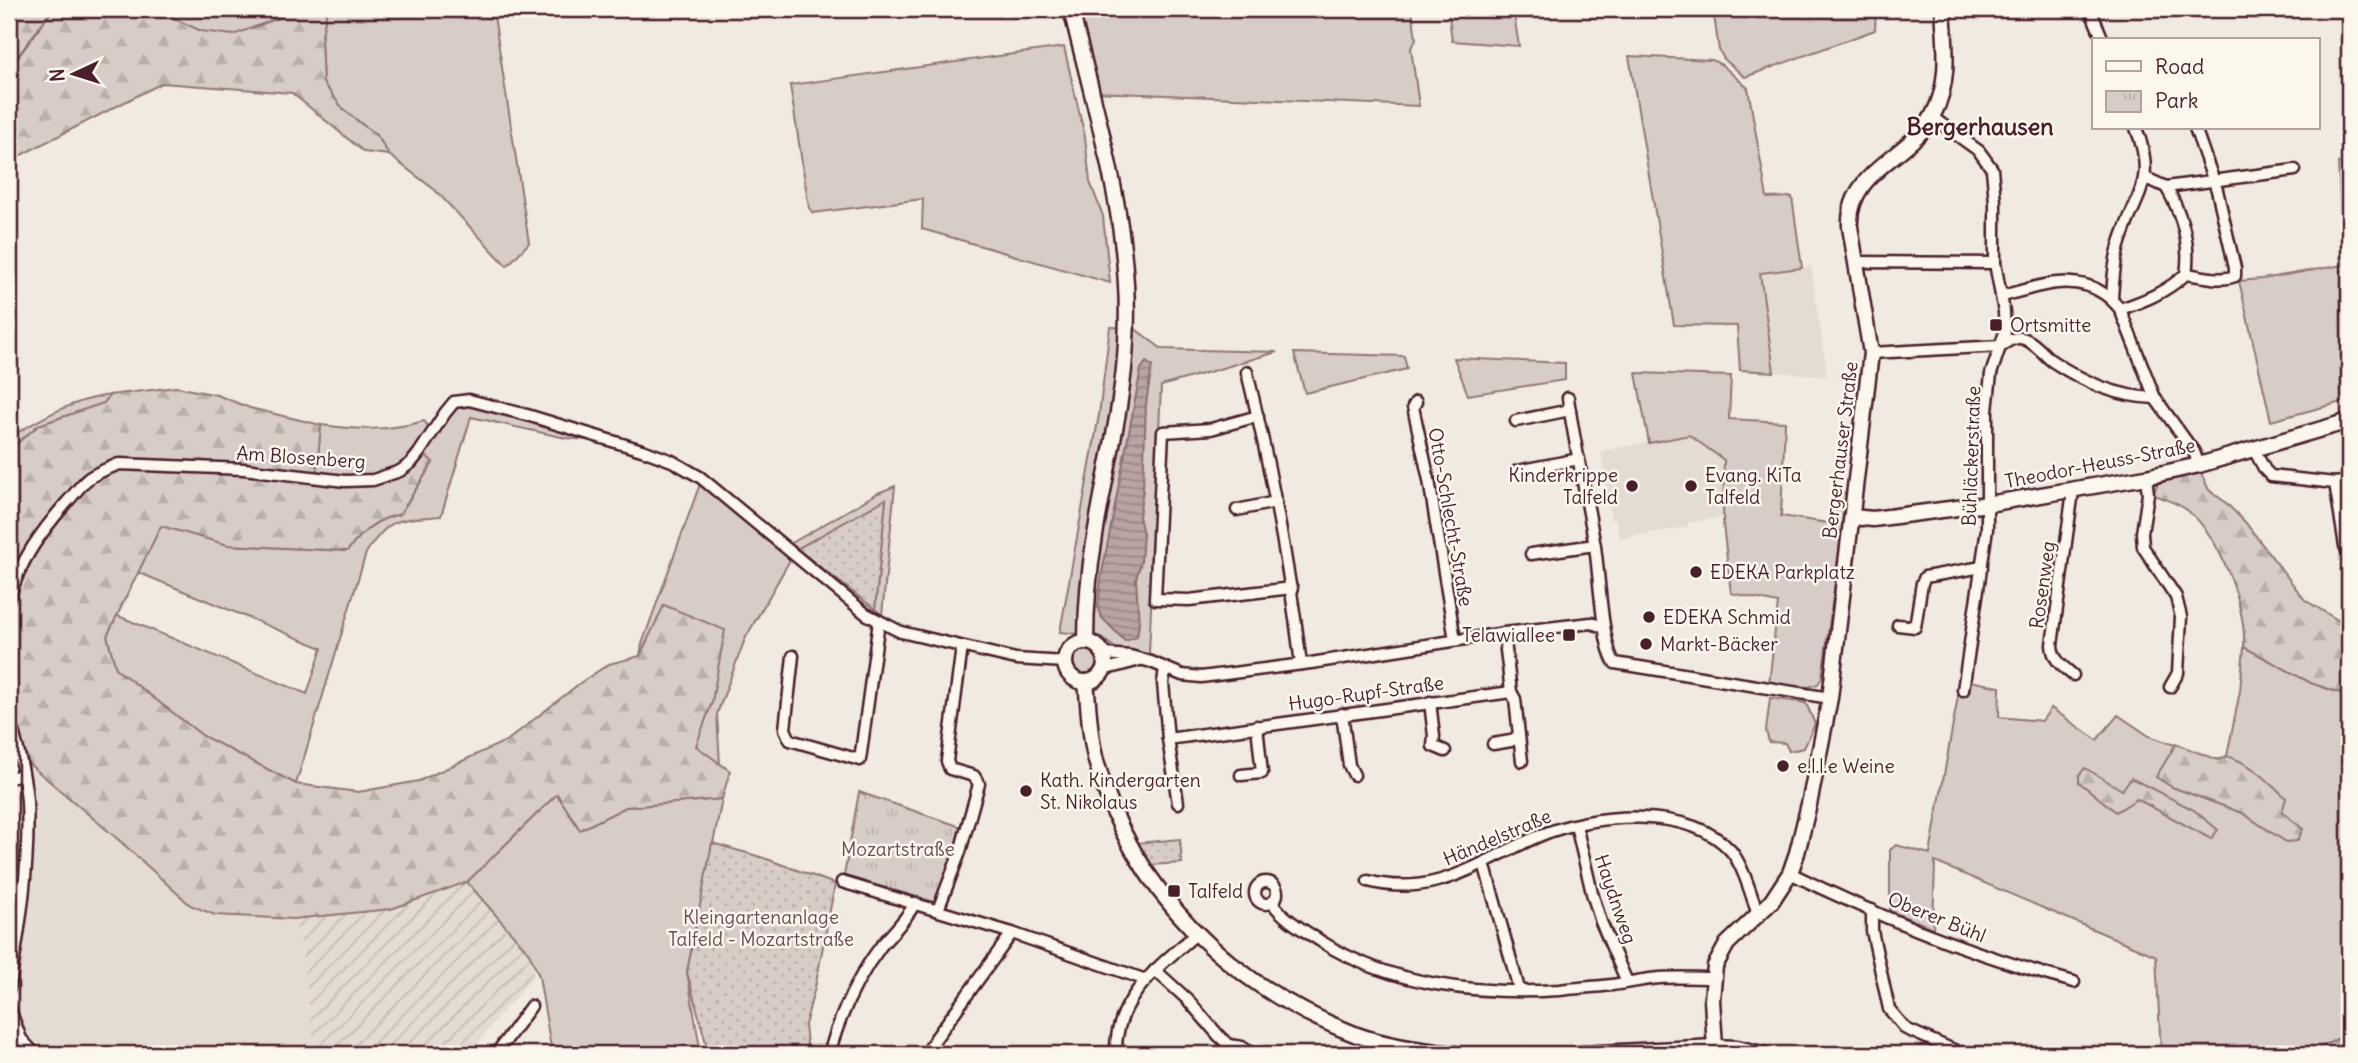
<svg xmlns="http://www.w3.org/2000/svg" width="2358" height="1063" font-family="Delius,sans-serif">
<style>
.built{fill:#e4dbd2}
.industrial{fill:url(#industrial-furrows)}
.grass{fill:#d8ccc6;stroke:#917678;stroke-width:2}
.forest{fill:url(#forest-firs);stroke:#917678;stroke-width:2}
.park{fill:url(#park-tufts);stroke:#917678;stroke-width:2}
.garden{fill:url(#garden-dots);stroke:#917678;stroke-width:2}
.water{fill:url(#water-rules);stroke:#8c6f72;stroke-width:2}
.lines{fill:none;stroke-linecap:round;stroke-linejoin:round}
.stream{stroke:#8c6f72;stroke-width:2.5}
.street-casing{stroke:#4a1f2b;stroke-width:15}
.secondary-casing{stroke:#4a1f2b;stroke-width:19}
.street{stroke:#fbf7ec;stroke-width:10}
.secondary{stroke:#fbf7ec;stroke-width:14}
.poi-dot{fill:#4a1f2b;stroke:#fbf7ec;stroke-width:2.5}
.labels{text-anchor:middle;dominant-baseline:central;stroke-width:5;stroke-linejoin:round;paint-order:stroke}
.poi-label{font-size:19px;fill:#4a1f2b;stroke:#fbf7ec;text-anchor:start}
.street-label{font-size:19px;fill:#4a1f2b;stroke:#fbf7ec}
.park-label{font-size:19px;fill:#6e4a52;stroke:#fbf7ec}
.quarter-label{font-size:23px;font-weight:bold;fill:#4a1f2b;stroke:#fbf7ec}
</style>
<defs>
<pattern id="industrial-furrows" width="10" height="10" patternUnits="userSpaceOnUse" patternTransform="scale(1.75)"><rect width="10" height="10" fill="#e4dbd2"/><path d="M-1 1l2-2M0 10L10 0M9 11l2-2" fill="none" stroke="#c5bcb4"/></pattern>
<pattern id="forest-firs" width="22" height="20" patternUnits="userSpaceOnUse" patternTransform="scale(1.75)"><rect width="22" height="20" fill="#d8ccc6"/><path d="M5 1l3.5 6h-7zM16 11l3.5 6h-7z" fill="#bbafaa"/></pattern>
<pattern id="park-tufts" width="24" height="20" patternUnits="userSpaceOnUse" patternTransform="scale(1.75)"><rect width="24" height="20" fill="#d8ccc6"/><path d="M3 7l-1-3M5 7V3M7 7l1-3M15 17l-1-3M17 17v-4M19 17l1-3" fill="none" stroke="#bbafaa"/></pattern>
<pattern id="garden-dots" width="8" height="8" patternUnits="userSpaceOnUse" patternTransform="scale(1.75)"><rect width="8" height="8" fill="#d8ccc6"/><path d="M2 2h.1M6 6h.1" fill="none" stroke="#bbafaa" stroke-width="1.8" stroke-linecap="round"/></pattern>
<pattern id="water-rules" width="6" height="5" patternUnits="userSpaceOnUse" patternTransform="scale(1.75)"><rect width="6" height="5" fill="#b8a4a2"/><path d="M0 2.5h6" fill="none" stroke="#988584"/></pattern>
</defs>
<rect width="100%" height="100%" fill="#f0eae0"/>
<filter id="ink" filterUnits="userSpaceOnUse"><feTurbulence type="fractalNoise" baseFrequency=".0143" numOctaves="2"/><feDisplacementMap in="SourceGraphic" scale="14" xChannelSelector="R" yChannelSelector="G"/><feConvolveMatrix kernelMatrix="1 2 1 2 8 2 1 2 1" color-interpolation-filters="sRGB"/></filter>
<g filter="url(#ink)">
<!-- built -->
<g class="built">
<path d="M1811,266l16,110 -53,-4 -15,-99z"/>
<path d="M1689,435l35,25 -1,57 -35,6v4l-69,11 -3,-19 -5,1 -10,-69z"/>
<path d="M29,764l91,77 70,64 25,10 78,4 8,24 14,111h-281l-25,-5v-37l14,-98 3,-140z"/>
</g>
<!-- industrial -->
<path class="industrial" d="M467,882l62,71 5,23 -36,41 -28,37h-155l-14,-111 -8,-24 98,-10z"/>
<!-- grass -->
<g class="grass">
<path d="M162,9h130c-14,8 -45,25 -60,26 -25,2 -51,-11 -70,-26z"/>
<path d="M327,9h166l36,234 -22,23 -72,-76 -46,-35 -11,-18 -34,-27 -21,-27 -2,-43z"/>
<path d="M1076,9h336l4,30 -5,9 8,58 -323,-14z"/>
<path d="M1448,9h65l6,37 -67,-5z"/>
<path d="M1713,9h163l-1,21 -130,47 -21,-18 -5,-9z"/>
<path d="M1064,47l21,90 5,45 13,34 7,67 -188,-54 1,-30 -110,14 -4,-5 -19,-123z"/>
<path d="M1629,56l83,4 10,5 26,23 19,110 25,-1 10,71 -42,5 14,99 -34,-2 -3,-44 -63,-1z"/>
<path d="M2349,162v238l-78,21 -32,-140 23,-2 81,-14 -5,-102z"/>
<path d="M1110,327l24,1 28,21 115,3 -116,34 -12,268 -31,-4 -19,-14 -39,-4 39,-217z"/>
<path d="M1294,353l110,3 3,13 -102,24z"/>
<path d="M1454,358l111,5v17l-97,15z"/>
<path d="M1636,373l95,3 -2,43 56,3 -4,94 47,7 5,-31 14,2 -25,184 -4,6 -10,3 -39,-3 9,-81 -47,-10 -8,-69 1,-64 -35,-25 -40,8z"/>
<path d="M110,395l-6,8 -65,22 -30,25v-12c32,-20 63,-38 101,-43z"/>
<path d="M471,404l121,34 4,3 -30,-3 -95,-21 -30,99c-41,4 -51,-1 -75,37l-70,231 -93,-48 -87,-67 -9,-33 9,-21 191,79 15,-46 -185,-76 24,-47 67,20 119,6c18,-21 27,-31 53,-37l33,-51 -8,-8c7,-12 19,-41 30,-48 5,-3 10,-2 16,-3z"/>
<path d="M424,421l8,9c-35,54 -57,48 -116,46l5,-51c36,5 69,6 103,-4z"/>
<path d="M700,484l82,63 8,13 -45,79 -28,75 3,51 -25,-18 17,-45 -72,-46 2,-12z"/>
<path d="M895,486l-13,129 -7,-6 11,-109 -89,49 -7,-5 88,-51z"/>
<circle cx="1085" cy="661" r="15"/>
<path d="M2244,647l67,36 38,13v337l-41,21h-147l-5,-98 -221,-94 -2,66 -43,-17v-61l6,-5 34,9 28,-158 12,-15 30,6 -1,30 43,4 9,-13 46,32 21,-25 31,21 69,24 9,-4 13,-65z"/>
<path d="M1770,698l36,5 9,21 -11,24 -15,3 -4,-8 -16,-1 -3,-11z"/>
<path d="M557,794l23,36 45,-23 97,-8 -35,173 14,82h-149l-13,-78 -10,-23 -62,-71z"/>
</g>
<!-- forest -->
<g class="forest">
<path d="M9,9h153l11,9 28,13 32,4 43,-16 16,-10h35l-6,31 2,43 21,27 34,27 11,18 -25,-3 -72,-59 -130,-10 -149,76 -4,5z"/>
<path d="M176,387l41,8 33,13 71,17 -5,56 85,-8 24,-18 8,7 -33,52c-27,6 -35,16 -53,37l-119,-6 -67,-19 -54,110 9,33 87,67 93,48 62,8 61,-11 89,-41 72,-57 29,-19 31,-8 24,-51 61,25 -13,72 -16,44 34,25 -8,28 -96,8 -46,23 -23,-36 -90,88 -76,27 -98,10 -78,-4 -25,-10 -70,-64 -91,-77 -20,-63v-251l30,-25 65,-22 6,-8z"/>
<path d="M2199,469l10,21 16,12 20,20 60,78 44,27v69l-38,-13 -67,-36c2,-41 -24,-111 -57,-137 -9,-7 -24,-11 -34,-16l5,-11z"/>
<path d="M2176,744l42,16 9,-4c27,9 39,23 59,42l-4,14 21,17 -6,12 -11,1 -44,-29 -70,-26 -16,-10z"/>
<path d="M2085,768l37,22 9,-12 63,32 24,20 -7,9 -74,-40 -21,13 -37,-30v-7z"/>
<path d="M2349,1033v21h-41z"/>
</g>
<!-- park -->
<path class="park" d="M859,792l105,36 -7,25 -22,49 -91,-26z"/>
<!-- garden -->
<g class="garden">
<path d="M886,499l-11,110 -78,-60z"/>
<path d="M1180,839l2,24 -32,2 -14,-22z"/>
<path d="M712,843l52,15 71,26 -19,99 -11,42 3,29h-99l-22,-82z"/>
</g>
<!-- water -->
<path class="water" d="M1146,362l6,4 -6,38 -3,86 -4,26 4,18 -2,28 -5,17 3,45 -2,13 -12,4 -23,-23 -4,-11 3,-29 40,-209z"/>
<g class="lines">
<!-- stream -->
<path class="stream" d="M9,69l44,-60"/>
<!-- street casing -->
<g class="street-casing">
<g id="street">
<path d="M2090,9l13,31"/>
<path d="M1932,117l47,34 13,18 3,33v61l9,49 1,20 -14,42 -4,37v118l-24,161"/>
<path d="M2146,178l20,9 129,-17"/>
<path d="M2166,187c16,27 25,56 20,87"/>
<path d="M1856,262l139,1"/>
<path d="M2003,296c42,-12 85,-28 117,13l35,89 39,54 5,13"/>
<path d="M2112,299c1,-18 2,-36 7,-53 15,-51 39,-62 17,-118"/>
<path d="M2120,309c25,-8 46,-17 66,-35 16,2 34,8 49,2v-8l-18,-78 -22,-62"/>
<path d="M1871,353l130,-7c5,-4 12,-9 20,-8 12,2 22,16 31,23 32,21 65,36 103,37"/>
<path d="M1247,372c24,97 42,193 54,292"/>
<path d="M1568,398c7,50 19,99 27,149 4,24 7,100 20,116l215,35"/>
<path d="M1416,402l-3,5 16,73 26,160"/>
<path d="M1258,416l-47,13 -48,3 -8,167 34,1 103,-12"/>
<path d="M1516,421l54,-11"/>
<path d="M2253,448l12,22 6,6 64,7 14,-2"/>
<path d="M1517,471l62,-12"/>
<path d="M2146,477l2,17 -6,39 1,14 33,50 5,20 -3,56 -8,14"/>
<path d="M2335,483l10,63 4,8"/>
<path d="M1237,510l39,-8"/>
<path d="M1531,554l64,-9"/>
<path d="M9,599c11,-39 32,-67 58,-97 7,-7 14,-18 22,-24 9,-6 20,-10 30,-14l125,5 101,12 28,-1 27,-9 11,-8 8,-10 26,-40 9,-11 15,-2 58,15 118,36 27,10 28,16 166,137 23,12 12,6 115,27 49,3"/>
<path d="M1898,625l17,2 7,-44 3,-6 57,-10"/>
<path d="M1104,654l26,2 21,6 31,13 19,2 110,-14 193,-30 87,-10 13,4"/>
<path d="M793,656l-8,73 5,11 70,20 19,-139"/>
<path d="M1165,668l-2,15 5,56 343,-47 -7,-59"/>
<path d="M1103,670l37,-10"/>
<path d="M2073,675c-11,-9 -20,-15 -21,-30l21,-154"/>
<path d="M1430,702l4,34 -1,10 12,5"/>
<path d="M1342,714l7,51 5,10"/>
<path d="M9,717c8,27 16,56 18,84 3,63 -7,126 -18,188"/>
<path d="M1519,735l3,26"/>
<path d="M1168,739l10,64"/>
<path d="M1493,744l18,-3 8,-6 -4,-36 -4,-7"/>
<path d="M1241,775l21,-2 -5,-47"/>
<path d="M9,778l14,-3"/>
<path d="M1576,825l16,68 9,29 26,60"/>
<path d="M1484,863l35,126"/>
<path d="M1790,873c91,45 186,83 284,109"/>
<path d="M1368,881c68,18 112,-20 171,-45 52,-22 150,-32 192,15 12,14 21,46 27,64"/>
<path d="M842,882l170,51 134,47"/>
<circle cx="1266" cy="893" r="11"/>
<path d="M1272,902c11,17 33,29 50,40 68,43 157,53 237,48 18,-2 36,-3 53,-5 16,-2 32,-6 48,-7 17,-1 36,0 53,0"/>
<path d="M938,910l22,-58 19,-68 -5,-8 -24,-7 -3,-8 15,-114"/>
<path d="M1872,910v21l17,78 17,20 57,25"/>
<path d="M1155,970l33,30 31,36 10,9 13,2 11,7"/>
<path d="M9,1007l12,32 14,15"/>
<path d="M496,1054l35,-48"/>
<path d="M829,1054c11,-39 27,-75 52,-108 12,-14 25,-26 34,-43"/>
<path d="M927,1054l6,-12 79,-109"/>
<path d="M1116,1054c-2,-55 42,-87 80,-120"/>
</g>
</g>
<!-- secondary casing -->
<g class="secondary-casing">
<g id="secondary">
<path d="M1071,9c26,109 62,220 55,333 -3,66 -21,129 -31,194 -6,35 -9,70 -9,105"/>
<path d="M1852,517l21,2 115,-15 158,-27 53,-12 150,-44"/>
<circle cx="1085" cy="662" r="20"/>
<path d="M1086,682c3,26 3,53 10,79 36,131 135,226 261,274 31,11 66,16 99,19"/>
<path d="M1715,1047l-3,-47 3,-34 12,-22 44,-42 19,-29 7,-20 13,-53 20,-102 41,-345 -21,-126c-3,-57 60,-69 83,-112 18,-33 12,-71 10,-106"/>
<path d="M1580,1054l135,-7 22,1 25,6"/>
</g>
</g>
<!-- street -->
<use href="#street" class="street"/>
<!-- secondary -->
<use href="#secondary" class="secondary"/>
</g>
</g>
<!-- markers -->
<g class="poi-dot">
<rect x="1989" y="318" width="14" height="14" rx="3.5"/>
<circle cx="1632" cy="486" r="7"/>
<circle cx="1691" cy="486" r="7"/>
<circle cx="1696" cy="572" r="7"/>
<circle cx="1649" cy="617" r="7"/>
<rect x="1562" y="628" width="14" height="14" rx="3.5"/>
<circle cx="1646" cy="644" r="7"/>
<circle cx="1783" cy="766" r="7"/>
<circle cx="1026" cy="791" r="7"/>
<rect x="1167" y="884" width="14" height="14" rx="3.5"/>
</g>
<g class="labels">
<!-- poi labels -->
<g class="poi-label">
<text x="2010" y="325">Ortsmitte</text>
<text x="1618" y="475" text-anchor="end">Kinderkrippe<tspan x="1618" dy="22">Talfeld</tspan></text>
<text x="1705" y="475">Evang. KiTa<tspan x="1705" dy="22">Talfeld</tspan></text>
<text x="1710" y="572">EDEKA Parkplatz</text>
<text x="1663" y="617">EDEKA Schmid</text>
<text x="1555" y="635" text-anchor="end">Telawiallee</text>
<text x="1660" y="644">Markt-Bäcker</text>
<text x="1797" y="766">e.l.l.e Weine</text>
<text x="1040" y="780">Kath. Kindergarten<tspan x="1040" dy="22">St. Nikolaus</tspan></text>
<text x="1188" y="891">Talfeld</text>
</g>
<!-- street labels -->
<g class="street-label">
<text transform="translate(1840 450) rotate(-83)">Bergerhauser Straße</text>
<text transform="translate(1971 456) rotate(-88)">Bühläckerstraße</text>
<text transform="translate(301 457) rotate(4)">Am Blosenberg</text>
<text transform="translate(2100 463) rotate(-11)">Theodor-Heuss-Straße</text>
<text transform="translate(1451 517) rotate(80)">Otto-Schlecht-Straße</text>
<text transform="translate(2042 585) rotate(-82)">Rosenweg</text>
<text transform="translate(1366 693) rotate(-8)">Hugo-Rupf-Straße</text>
<text transform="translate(1497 837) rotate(-23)">Händelstraße</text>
<text transform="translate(1616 899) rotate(71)">Haydnweg</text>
<text transform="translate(1937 917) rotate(22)">Oberer Bühl</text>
</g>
<!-- park labels -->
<g class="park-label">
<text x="898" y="849">Mozartstraße</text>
<text x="761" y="917">Kleingartenanlage<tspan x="761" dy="22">Talfeld - Mozartstraße</tspan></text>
</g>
<!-- quarter labels -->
<g class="quarter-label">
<text x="1980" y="126">Bergerhausen</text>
</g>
</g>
<!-- margin -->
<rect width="2358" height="1063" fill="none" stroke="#fbf7ec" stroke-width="35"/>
<rect x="18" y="18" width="2323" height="1028" fill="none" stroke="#4a1f2b" stroke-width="2.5" filter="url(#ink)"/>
<!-- legend -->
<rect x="2092" y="38" width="228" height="91" fill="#fbf7ec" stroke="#b4a19f" stroke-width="2"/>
<rect x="2106" y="61" width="35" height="10" fill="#fbf7ec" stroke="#b4a19f" stroke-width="2"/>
<text x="2155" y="74" font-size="21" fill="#4a1f2b">Road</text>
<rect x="2106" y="91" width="35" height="21" fill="url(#park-tufts)" stroke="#b4a19f" stroke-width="2"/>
<text x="2155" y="108" font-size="21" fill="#4a1f2b">Park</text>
<!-- north arrow -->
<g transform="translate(74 74) rotate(266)" stroke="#fbf7ec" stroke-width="5" paint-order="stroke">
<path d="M0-5L12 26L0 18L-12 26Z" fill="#4a1f2b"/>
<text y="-10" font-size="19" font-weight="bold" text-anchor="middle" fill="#4a1f2b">N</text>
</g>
</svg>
